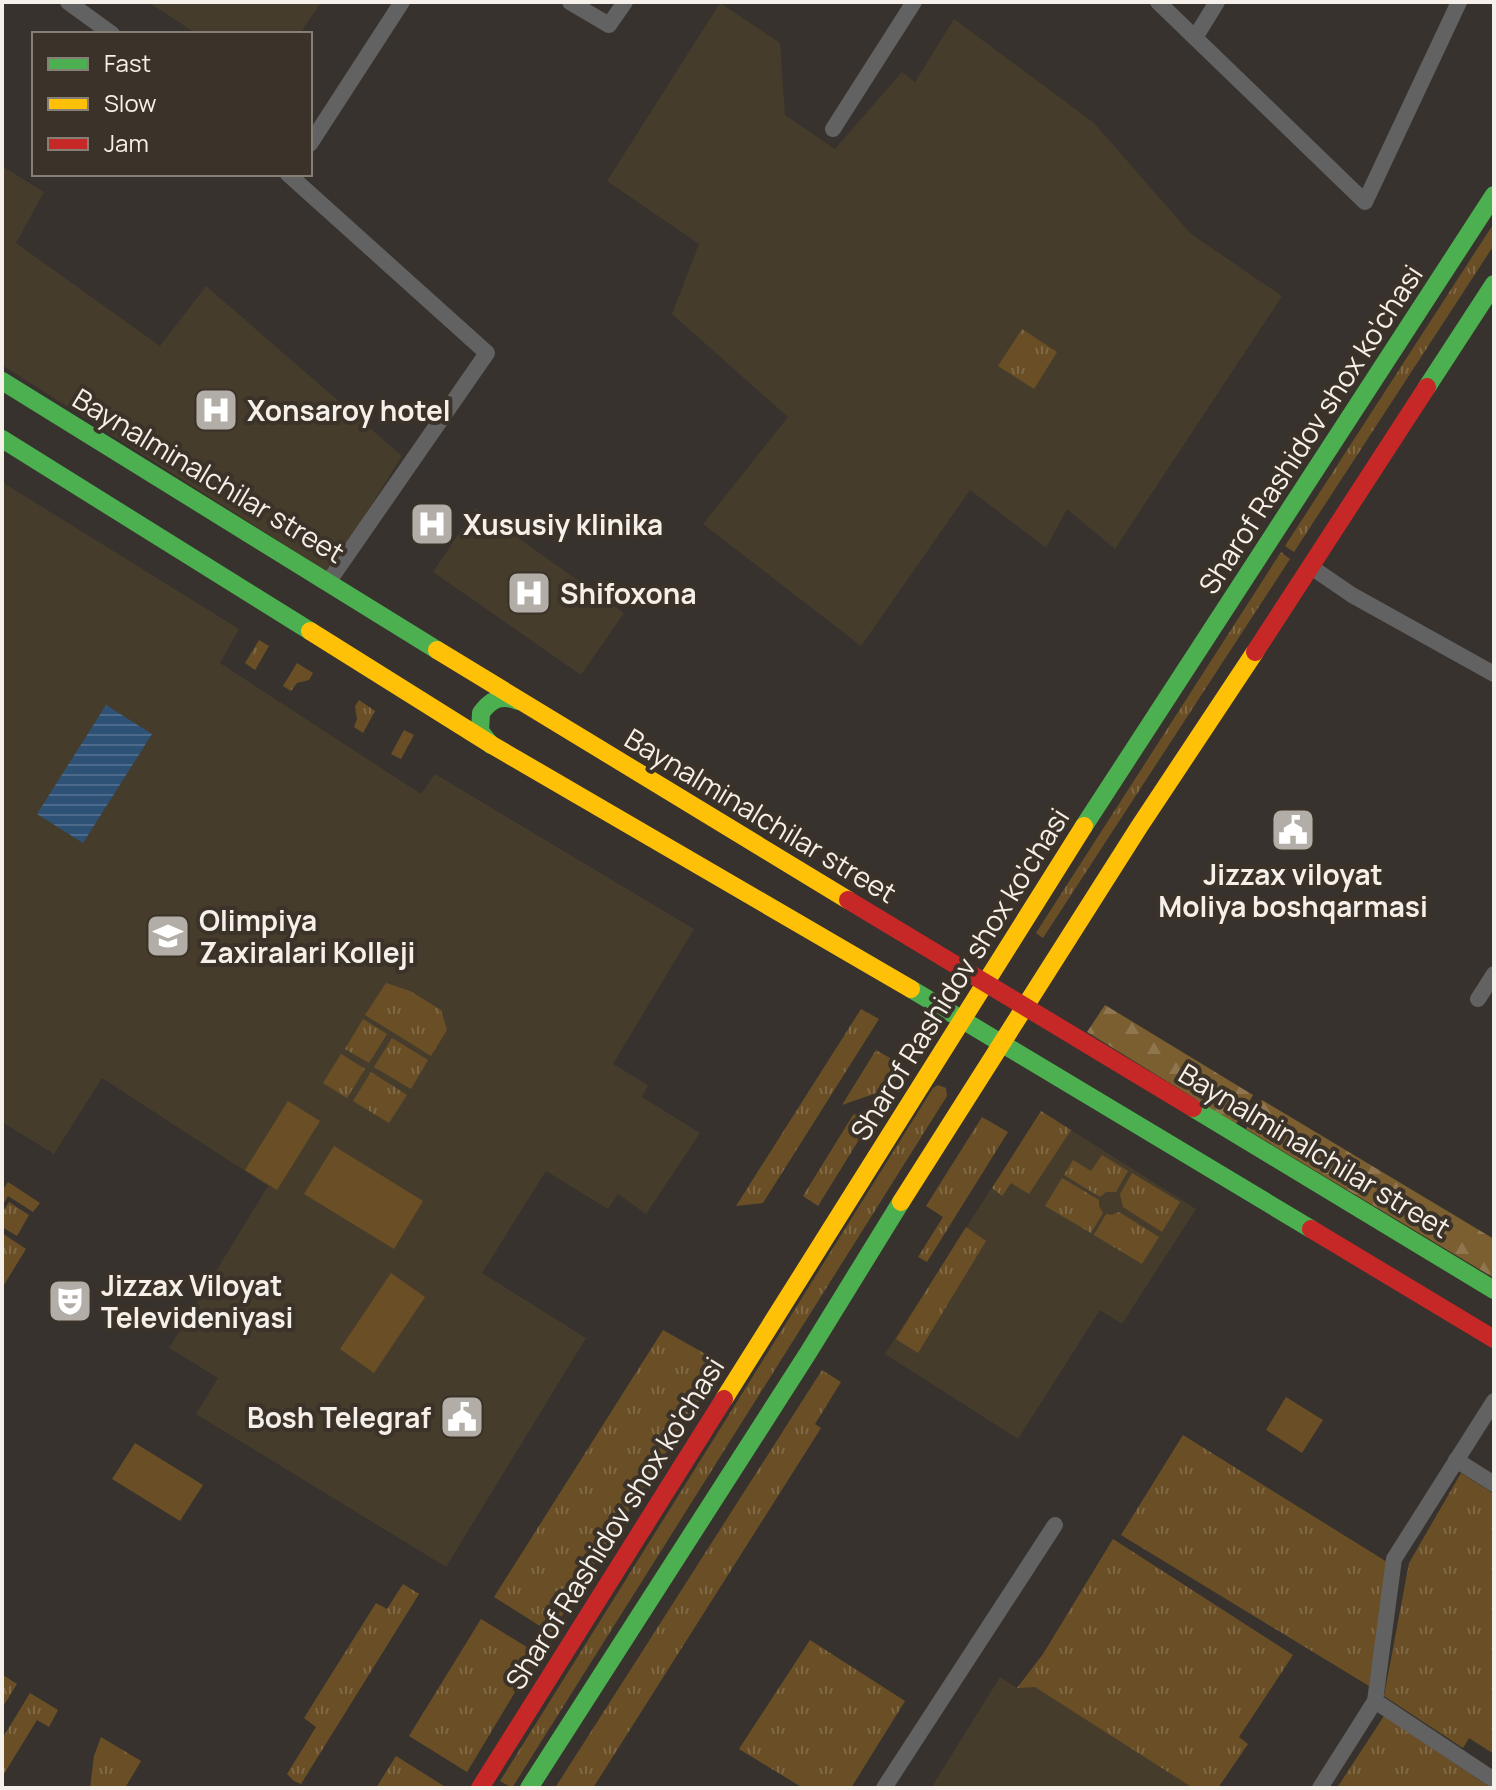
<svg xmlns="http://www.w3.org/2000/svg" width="1496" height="1790" font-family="Manrope,sans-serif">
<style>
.built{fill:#463c2c}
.grass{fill:url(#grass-tufts)}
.forest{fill:url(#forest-firs)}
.park{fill:#6a4f26}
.water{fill:url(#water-rules)}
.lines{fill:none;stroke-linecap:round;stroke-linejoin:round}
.street{stroke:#626263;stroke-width:16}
.fast{stroke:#4caf50;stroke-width:18}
.slow{stroke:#ffc107;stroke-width:18}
.jam{stroke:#c62828;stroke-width:18}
.labels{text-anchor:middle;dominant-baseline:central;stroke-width:8;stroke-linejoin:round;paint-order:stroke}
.poi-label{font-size:28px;font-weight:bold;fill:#f5f0e9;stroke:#3b3329;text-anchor:start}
.street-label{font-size:28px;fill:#f5f0e9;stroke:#3b3329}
</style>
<defs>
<pattern id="grass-tufts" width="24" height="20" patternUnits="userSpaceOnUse" patternTransform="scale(2)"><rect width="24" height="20" fill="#6a4f26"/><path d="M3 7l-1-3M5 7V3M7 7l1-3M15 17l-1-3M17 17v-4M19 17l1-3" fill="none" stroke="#806946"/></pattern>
<pattern id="forest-firs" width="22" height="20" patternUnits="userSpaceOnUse" patternTransform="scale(2)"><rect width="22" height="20" fill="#7c5f31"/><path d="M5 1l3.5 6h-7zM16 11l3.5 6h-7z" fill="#8f764f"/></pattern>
<pattern id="water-rules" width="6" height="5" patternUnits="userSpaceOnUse" patternTransform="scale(2)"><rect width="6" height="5" fill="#2e5176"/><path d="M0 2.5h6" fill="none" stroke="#4d6a8a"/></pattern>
</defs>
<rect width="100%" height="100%" fill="#37322d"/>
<!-- built -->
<g class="built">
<path d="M148,2h173l-21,32h-103z"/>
<path d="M720,3l60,40 5,72 50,34 67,-77 13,10 39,-63 140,104 97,111 91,62 -167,253 -48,-40 -21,39 -76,-58 -109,156 -158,-122 85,-107 -116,-103 27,-70 -92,-63z"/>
<path d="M2,166l42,26 -28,51 144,103 46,-60 196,170 -73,117 -327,-208z"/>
<path d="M2,482l237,147 -19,34 201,131 14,-20 259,155 -81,135 35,21 -6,12 58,36 -54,81 -28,-20 -10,15 -62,-38 -64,102 104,65 -140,229 -250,-153 22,-36 -49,-30 99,-162 -166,-108 -48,76 -52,-32z"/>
<path d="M476,508l148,105 -43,62 -148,-103z"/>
<path d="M1041,1111l155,98 -74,115 -22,-14 -82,129 -133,-85z"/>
<path d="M1000,1677l17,11 18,-2 158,102h-262z"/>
</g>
<!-- grass -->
<g class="grass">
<path d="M1494,223v22l-200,307 -9,-6z"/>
<path d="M1022,329l35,23 -23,37 -36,-23z"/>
<path d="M1281,552l9,7 -247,379 -7,-5z"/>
<path d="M259,640l10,6 -14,24 -10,-7z"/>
<path d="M297,663l16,10 -4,7 -12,3 -6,8 -8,-5z"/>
<path d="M359,700l16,11 -12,22 -9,-6 3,-8 -2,-13z"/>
<path d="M404,730l10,5 -13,24 -10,-5z"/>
<path d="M386,983l24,8 31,19 6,20 -16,26 -66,-41z"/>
<path d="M861,1009l18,10 -116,184 -27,3z"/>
<path d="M363,1019l24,15 -18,29 -24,-14z"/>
<path d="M392,1038l36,22 -17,29 -37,-22z"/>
<path d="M876,1050l28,16 -13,22 -49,17z"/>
<path d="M341,1054l24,15 -18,29 -24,-15z"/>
<path d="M371,1072l36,23 -18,28 -36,-22z"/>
<path d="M938,1085l8,3 1,8 -435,692 -12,-7 433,-693z"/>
<path d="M881,1104l-63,102 -15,-10 50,-81z"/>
<path d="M1041,1111l30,19 -42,64 -18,-11 -9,13 -10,-8z"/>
<path d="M982,1117l26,15 -81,130 -9,-5 25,-40 -17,-11z"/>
<path d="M1102,1155l26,16 -12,21h-10l-6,5 -36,-22 9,-15 18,11z"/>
<path d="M1132,1173l48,29 -18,30 -39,-25 -3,-13z"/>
<path d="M1062,1178l37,22v6l4,7 -12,20 -46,-27z"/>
<path d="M8,1182l32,21 -7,9 -25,-16 -6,10v-15z"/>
<path d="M9,1202l20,13 -12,21 -15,-9v-14z"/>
<path d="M1119,1212l40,25 -17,27 -48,-29 12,-21 6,1z"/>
<path d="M966,1227l20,14 -68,112 -22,-14z"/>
<path d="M2,1233l24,16 -24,39z"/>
<path d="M663,1330l55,31 -16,24 5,4 -156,244 -57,-36z"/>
<path d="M822,1370l19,12 -26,42 6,4 -228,360h-38z"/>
<path d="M1183,1435l204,127 -18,124 -248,-151z"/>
<path d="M1461,1473l33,21v260l-25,-16 -6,10 -79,-52 25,-133z"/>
<path d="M1113,1539l180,116 -54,82 9,7 -30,44h-25l-158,-101 -18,1 26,-34z"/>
<path d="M403,1584l16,10 -118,190 -7,-3 -7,-7 29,-47 -12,-9 72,-115 11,6z"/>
<path d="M481,1619l57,35 -71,118 -58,-36z"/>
<path d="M810,1640l95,61 -54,87h-48l-64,-39z"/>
<path d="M3,1675l14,9 -15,24v-32z"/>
<path d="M30,1693l28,17 -9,17 -12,-7 -35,57v-38z"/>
<path d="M1384,1716l107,72h-154z"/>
<path d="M101,1737l40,24 -16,27h-35l4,-32z"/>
<path d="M396,1756l51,32h-71z"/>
</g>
<!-- forest -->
<g class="forest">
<path d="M1105,1005l148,90 -17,29 -149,-92z"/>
<path d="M1262,1100l232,139v39l-248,-149z"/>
</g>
<!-- park -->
<g class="park">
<path d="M288,1101l32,20 -43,69 -32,-20z"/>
<path d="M334,1146l89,55 -29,48 -90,-55z"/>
<path d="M391,1273l34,24 -51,76 -34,-24z"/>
<path d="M1286,1397l37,23 -21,33 -36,-23z"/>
<path d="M135,1443l68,42 -23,36 -68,-42z"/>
</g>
<!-- water -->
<path class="water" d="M106,705l46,29 -69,109 -46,-29z"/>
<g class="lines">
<!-- street -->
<g class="street">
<path d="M68,2l44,32"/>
<path d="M570,2l39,23 16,-23"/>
<path d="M1158,2l207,200 94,-200"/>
<path d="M1196,36l21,-34"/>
<path d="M833,129l81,-127"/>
<path d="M310,144l92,-142"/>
<path d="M288,174l199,179 -158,228"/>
<path d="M1311,567l41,28 142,79"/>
<path d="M1478,999l16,-25"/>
<path d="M1456,1460l38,24"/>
<path d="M1375,1701l119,79"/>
<path d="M884,1788l171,-263"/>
<path d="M1320,1788l55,-87 19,-142 100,-158"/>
</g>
<!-- fast -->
<g class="fast">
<path d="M2,381l435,269"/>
<path d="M1427,387l67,-103"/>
<path d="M2,439l308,192"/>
<path d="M491,745l-11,-14 1,-18c10,-14 21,-19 37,-12"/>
<path d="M1084,826l410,-631"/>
<path d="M911,989l400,240"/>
<path d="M1193,1108l301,182"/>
<path d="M529,1788l279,-435 93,-151"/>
</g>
<!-- slow -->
<g class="slow">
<path d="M310,631l182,114 419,244"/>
<path d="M437,650l411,250"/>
<path d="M901,1202l238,-375 116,-175"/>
<path d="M724,1399l360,-573"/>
</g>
<!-- jam -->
<g class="jam">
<path d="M1255,652l172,-265"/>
<path d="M848,900l345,208"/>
<path d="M1311,1229l183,110"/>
<path d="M480,1788l244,-389"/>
</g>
</g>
<!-- icons -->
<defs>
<g id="hospital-square" transform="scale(2.3)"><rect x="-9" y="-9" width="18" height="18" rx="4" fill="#b2aea7" stroke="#3b3329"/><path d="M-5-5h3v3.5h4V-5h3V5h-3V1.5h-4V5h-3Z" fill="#fff"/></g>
<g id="civic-square" transform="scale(2.3)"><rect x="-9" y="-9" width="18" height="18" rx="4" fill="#b2aea7" stroke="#3b3329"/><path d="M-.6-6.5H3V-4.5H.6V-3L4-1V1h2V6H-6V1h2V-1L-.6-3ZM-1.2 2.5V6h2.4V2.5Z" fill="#fff"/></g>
<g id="university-square" transform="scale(2.3)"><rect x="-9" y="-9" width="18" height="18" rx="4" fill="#b2aea7" stroke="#3b3329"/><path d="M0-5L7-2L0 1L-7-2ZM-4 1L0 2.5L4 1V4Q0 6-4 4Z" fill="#fff"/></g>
<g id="theatre-square" transform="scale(2.3)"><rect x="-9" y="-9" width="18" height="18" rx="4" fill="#b2aea7" stroke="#3b3329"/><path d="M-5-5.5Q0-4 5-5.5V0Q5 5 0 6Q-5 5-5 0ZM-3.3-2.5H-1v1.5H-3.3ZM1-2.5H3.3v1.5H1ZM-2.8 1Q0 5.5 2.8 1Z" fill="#fff"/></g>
</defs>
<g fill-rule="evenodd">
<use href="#hospital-square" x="216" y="410"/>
<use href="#hospital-square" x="432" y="524"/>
<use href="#hospital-square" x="529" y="593"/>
<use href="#civic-square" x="1293" y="830"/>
<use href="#university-square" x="168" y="936"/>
<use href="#theatre-square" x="70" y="1301"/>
<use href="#civic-square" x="462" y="1417"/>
</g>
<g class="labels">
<!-- poi labels -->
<g class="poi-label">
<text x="247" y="410">Xonsaroy hotel</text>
<text x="463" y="524">Xususiy klinika</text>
<text x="560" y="593">Shifoxona</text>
<text x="1293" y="874" text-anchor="middle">Jizzax viloyat<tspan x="1293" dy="32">Moliya boshqarmasi</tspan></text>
<text x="199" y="920">Olimpiya<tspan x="199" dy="32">Zaxiralari Kolleji</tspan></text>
<text x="101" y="1285">Jizzax Viloyat<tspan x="101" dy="32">Televideniyasi</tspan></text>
<text x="431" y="1417" text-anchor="end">Bosh Telegraf</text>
</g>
<!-- street labels -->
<g class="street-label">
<text transform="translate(1310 429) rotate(-57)">Sharof Rashidov shox ko'chasi</text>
<text transform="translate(209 475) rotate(31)">Baynalminalchilar street</text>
<text transform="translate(761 815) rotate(31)">Baynalminalchilar street</text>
<text transform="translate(959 974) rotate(-58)">Sharof Rashidov shox ko'chasi</text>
<text transform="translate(1315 1150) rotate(31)">Baynalminalchilar street</text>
<text transform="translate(614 1523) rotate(-58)">Sharof Rashidov shox ko'chasi</text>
</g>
</g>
<!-- border -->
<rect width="1496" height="1790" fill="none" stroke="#f5f0e9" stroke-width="8"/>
<!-- legend -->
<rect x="32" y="32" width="280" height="144" fill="#3b3329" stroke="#857f76" stroke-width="2"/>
<rect x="48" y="58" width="40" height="12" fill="#4caf50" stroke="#857f76" stroke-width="2"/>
<text x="104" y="72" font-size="24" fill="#f5f0e9">Fast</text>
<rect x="48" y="98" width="40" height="12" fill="#ffc107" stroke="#857f76" stroke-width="2"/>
<text x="104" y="112" font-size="24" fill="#f5f0e9">Slow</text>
<rect x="48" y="138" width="40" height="12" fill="#c62828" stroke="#857f76" stroke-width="2"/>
<text x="104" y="152" font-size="24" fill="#f5f0e9">Jam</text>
</svg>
